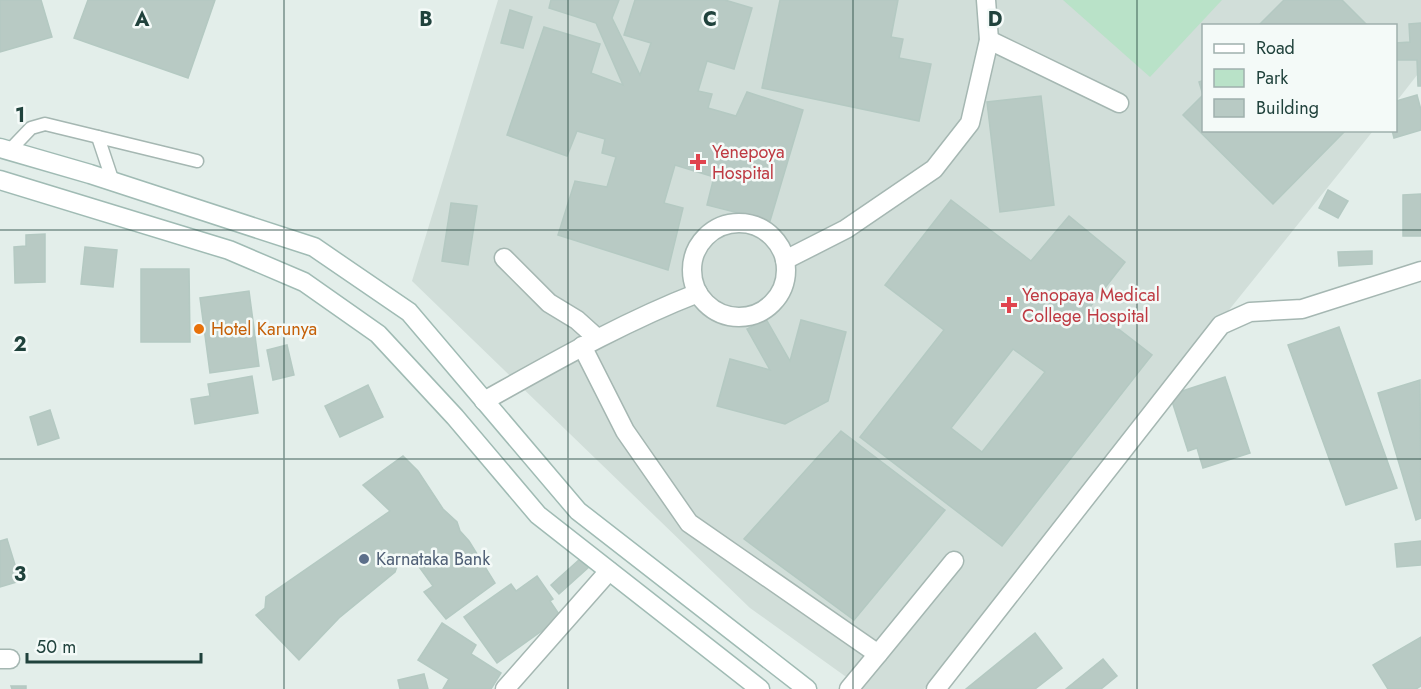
<svg xmlns="http://www.w3.org/2000/svg" width="1421" height="689" font-family="Jost,sans-serif">
<style>
.built{fill:#d1ded9}
.green{fill:#b9e2c8}
.building{fill:#b8cac4;stroke:#b4c9c2;stroke-width:1.5;fill-rule:evenodd}
.lines{fill:none;stroke-linecap:round;stroke-linejoin:round}
.lane-casing{stroke:#a5b7b2;stroke-width:15}
.street-casing{stroke:#a5b7b2;stroke-width:21}
.secondary-casing{stroke:#a0bbb4;stroke-width:21}
.lane{stroke:#fff;stroke-width:12}
.street{stroke:#fff;stroke-width:18}
.secondary{stroke:#fff;stroke-width:18}
.grid{fill:none;stroke:#20423c;stroke-width:1.5;stroke-opacity:0.55}
.health-dot{fill:#e0444e;stroke:#f4faf8;stroke-width:2}
.food-dot{fill:#e8710a;stroke:#f4faf8;stroke-width:2}
.service-dot{fill:#5c6f8a;stroke:#f4faf8;stroke-width:2}
.labels{text-anchor:middle;dominant-baseline:central;stroke-width:5;stroke-linejoin:round;paint-order:stroke}
.health-label{font-size:18px;fill:#be3a42;stroke:#f4faf8;text-anchor:start}
.food-label{font-size:18px;fill:#c56008;stroke:#f4faf8;text-anchor:start}
.service-label{font-size:18px;fill:#4e5e75;stroke:#f4faf8;text-anchor:start}
.grid-label{font-size:20px;text-anchor:middle;font-weight:bold;fill:#20423c;stroke:#f4faf8;stroke-width:5;stroke-linejoin:round;paint-order:stroke}
</style>
<rect width="100%" height="100%" fill="#e3eeea"/>
<!-- built -->
<path class="built" d="M498,0h923v70l-25,32v-76h-192v104l169,1 -449,558h-61l-113,-81 -338,-327z"/>
<!-- green -->
<path class="green" d="M1063,0h159l-72,77z"/>
<!-- building -->
<g class="building">
<path d="M0,0h41l11,37 -52,15z"/>
<path d="M88,0h127l-27,78 -114,-40z"/>
<path d="M551,0h68l-7,18 28,57 11,-32 -27,-8 11,-35h90l27,8 -18,61 -27,-8 -9,30 14,3 -4,14 28,8 11,-24 56,18 -33,111 -63,-16 7,-28 -39,-12 -11,38 19,5 -15,62 -110,-35 17,-54 32,6 9,-30 -14,-4 3,-14 -28,-8 -10,25 -60,-21 37,-108 56,17 -9,29 32,12 -27,-62 -47,-15z"/>
<path d="M780,0h118l-7,37 12,2 -4,19 32,6 -12,57 -157,-33z"/>
<path d="M1284,0h58l26,26h-110z"/>
<path d="M510,10l22,7 -9,31 -22,-5z"/>
<path d="M1421,23v63h-3l-1,-26h-21v-17l14,-1 -1,-18z"/>
<path d="M1204,80v50h142l-73,74 -90,-89 20,-20 -4,-13z"/>
<path d="M1417,95l4,15v20l-27,8 -2,-8h4v-29z"/>
<path d="M1041,96l13,109 -54,7 -13,-110z"/>
<path d="M1328,190l20,11 -10,17 -19,-10z"/>
<path d="M1421,194v42h-18v-41z"/>
<path d="M951,200l80,61 38,-45 56,46 -35,45 62,48 -150,191 -142,-109 84,-107 -59,-45zM1013,349l32,23 -63,80 -31,-24z"/>
<path d="M451,203l26,3 -9,59 -26,-4z"/>
<path d="M45,234v48l-30,1 -1,-36 12,-1v-11z"/>
<path d="M85,247l32,3 -4,37 -32,-3z"/>
<path d="M1372,251v13l-33,2 -1,-14z"/>
<path d="M141,269h48l1,73h-49z"/>
<path d="M249,291l10,75 -49,7 -10,-75z"/>
<path d="M766,319l24,42 11,-41 45,12 -18,69 -43,23 -68,-18 13,-47 40,11 -23,-41z"/>
<path d="M1339,327l58,161 -51,17 -58,-160z"/>
<path d="M287,345l7,30 -21,5 -6,-30z"/>
<path d="M252,376l6,37 -63,11 -4,-25 19,-3 -2,-12z"/>
<path d="M1225,377l25,76 -47,15 -6,-20 -9,3 -18,-56z"/>
<path d="M1420,380l1,138 -5,2 -38,-127z"/>
<path d="M368,385l15,32 -43,20 -15,-31z"/>
<path d="M50,410l9,28 -21,7 -8,-28z"/>
<path d="M841,431l104,79 -91,110 -110,-81z"/>
<path d="M403,456l15,15 25,38 14,13 3,9 9,10 26,42 -49,36 -22,-27 9,-6 -21,-29 -13,4 -4,11 -56,46 -40,42 -43,-45 9,-7 1,-11 124,-86 -27,-26z"/>
<path d="M7,539l13,42 -20,6v-46z"/>
<path d="M1421,541v24l-24,2 -2,-23z"/>
<path d="M581,558l8,9 -30,27 -8,-9z"/>
<path d="M537,576l16,23 -3,2 11,16 -64,46 -33,-46 47,-33 5,7z"/>
<path d="M442,623l34,22 -5,9 30,19 -10,16h-48l6,-10 -31,-19z"/>
<path d="M1035,633l27,35 -27,21h-69z"/>
<path d="M1421,637v49l-5,3h-28l-15,-24z"/>
<path d="M1103,659l14,17 -16,13h-35z"/>
<path d="M424,674l4,15h-28l-2,-9z"/>
<path d="M11,686h15v3h-14z"/>
</g>
<g class="lines">
<!-- lane casing -->
<g class="lane-casing">
<g id="lane">
<path d="M98,137l15,45"/>
<path d="M9,151l22,-23 14,-4 152,37"/>
</g>
</g>
<!-- street casing -->
<g class="street-casing">
<g id="street">
<path d="M989,40l130,63"/>
<circle cx="739" cy="270" r="47"/>
<path d="M504,258l45,45 28,17 20,18"/>
<path d="M785,260l61,-31 88,-60 36,-46 19,-83 -3,-40"/>
<path d="M582,346l43,85 64,92 189,131 76,-93"/>
<path d="M484,401c70,-39 139,-79 214,-108"/>
<path d="M0,659h10"/>
<path d="M505,689l104,-118"/>
<path d="M849,689l29,-35"/>
<path d="M936,689l285,-364 29,-13 52,-3 119,-38"/>
</g>
</g>
<!-- secondary casing -->
<g class="secondary-casing">
<g id="secondary">
<path d="M0,148l90,26 224,73 95,65 169,199 229,178"/>
<path d="M0,180l229,70 75,32 74,52 77,83 83,98 222,174"/>
</g>
</g>
<!-- lane -->
<use href="#lane" class="lane"/>
<!-- street -->
<use href="#street" class="street"/>
<!-- secondary -->
<use href="#secondary" class="secondary"/>
</g>
<!-- grid -->
<path class="grid" d="M284,0v689M568,0v689M853,0v689M1137,0v689M0,230h1421M0,459h1421"/>
<!-- markers -->
<g class="health-dot">
<path d="M695 153h6v6h6v6h-6v6h-6v-6h-6v-6h6z"/>
<path d="M1006 296h6v6h6v6h-6v6h-6v-6h-6v-6h6z"/>
</g>
<circle class="food-dot" cx="199" cy="329" r="6"/>
<circle class="service-dot" cx="364" cy="559" r="6"/>
<g class="labels">
<!-- health labels -->
<g class="health-label">
<text x="712" y="152">Yenepoya<tspan x="712" dy="21">Hospital</tspan></text>
<text x="1022" y="295">Yenopaya Medical<tspan x="1022" dy="21">College Hospital</tspan></text>
</g>
<!-- food labels -->
<g class="food-label">
<text x="211" y="329">Hotel Karunya</text>
</g>
<!-- service labels -->
<g class="service-label">
<text x="376" y="559">Karnataka Bank</text>
</g>
</g>
<g class="grid-label">
<text x="142" y="26">A</text>
<text x="426" y="26">B</text>
<text x="710" y="26">C</text>
<text x="995" y="26">D</text>
<text x="20" y="122">1</text>
<text x="20" y="351">2</text>
<text x="20" y="581">3</text>
</g>
<!-- legend -->
<rect x="1202" y="24" width="195" height="108" fill="#f4faf8" stroke="#9fb0ad" stroke-width="1.5"/>
<rect x="1214" y="44" width="30" height="9" fill="#ffffff" stroke="#9fb0ad" stroke-width="1.5"/>
<text x="1256" y="54" font-size="18" fill="#20423c">Road</text>
<rect x="1214" y="69" width="30" height="18" fill="#b9e2c8" stroke="#9fb0ad" stroke-width="1.5"/>
<text x="1256" y="84" font-size="18" fill="#20423c">Park</text>
<rect x="1214" y="99" width="30" height="18" fill="#b8cac4" stroke="#9fb0ad" stroke-width="1.5"/>
<text x="1256" y="114" font-size="18" fill="#20423c">Building</text>
<!-- scale -->
<path d="M27 653v9h174v-9" fill="none" stroke="#20423c" stroke-width="3"/>
<text x="36" y="653" font-size="18" fill="#20423c" stroke="#f4faf8" stroke-width="4.5" paint-order="stroke">50 m</text>
</svg>
